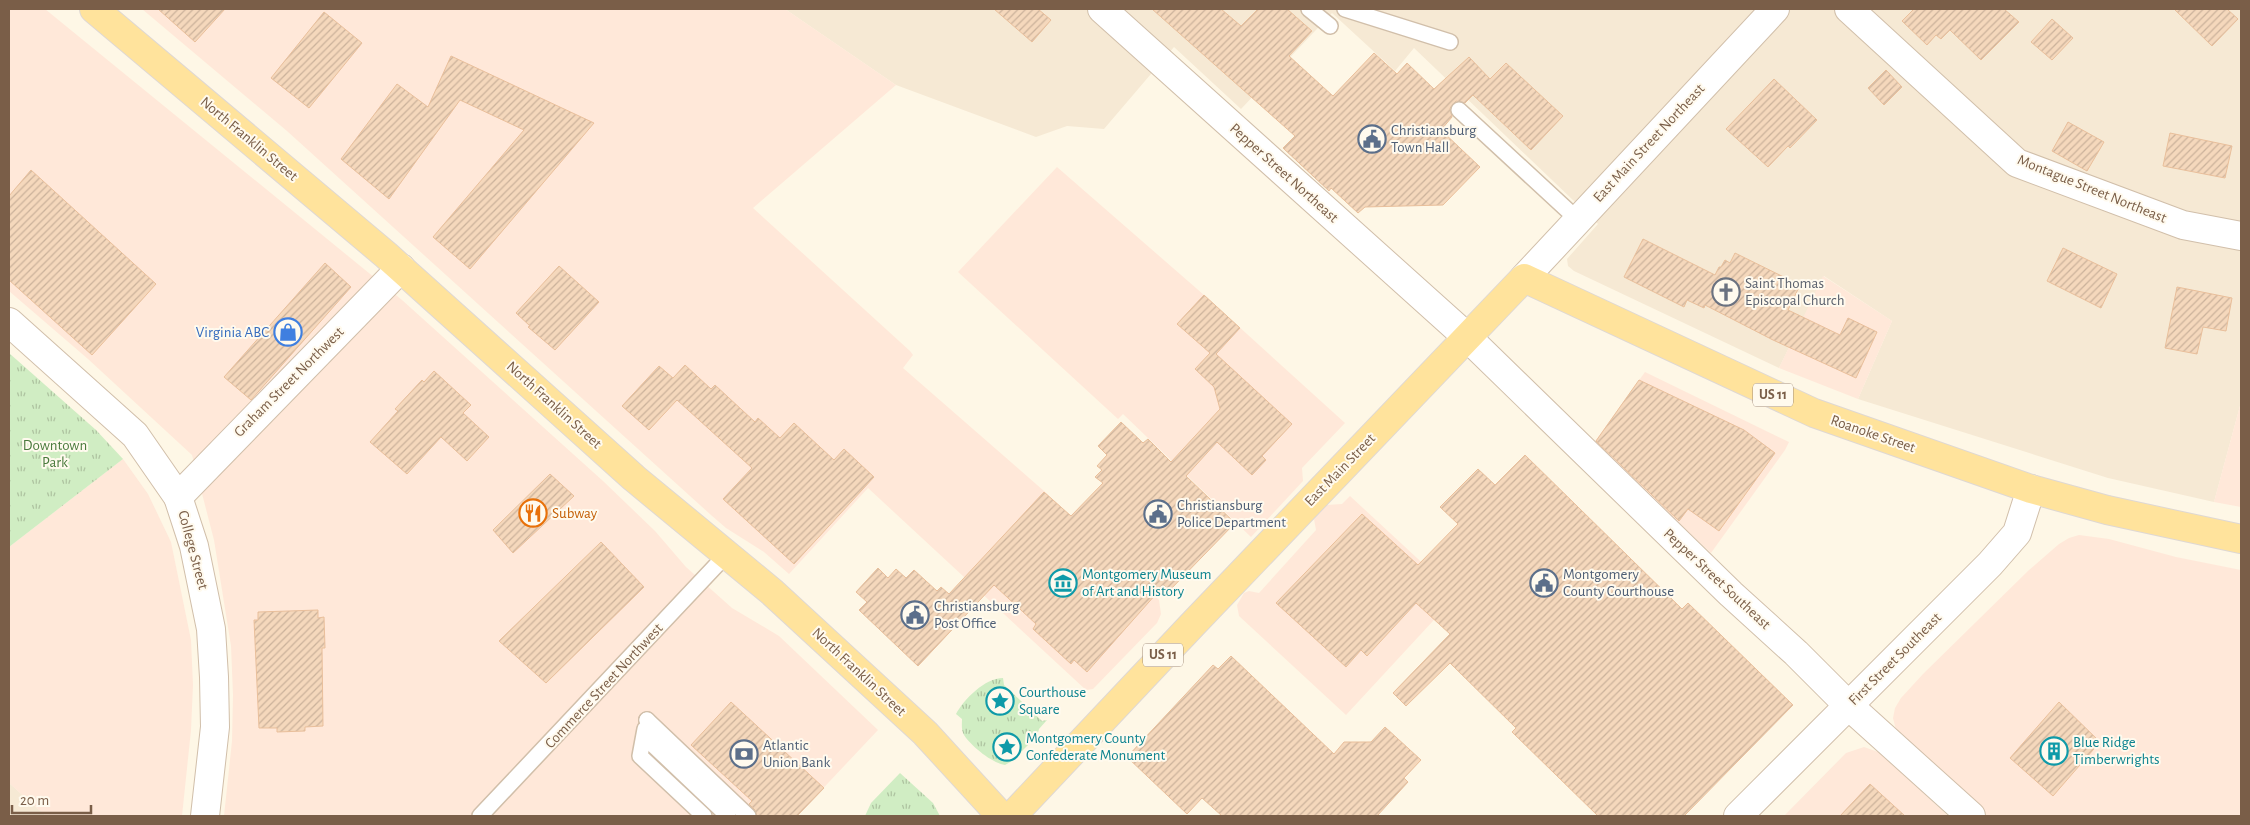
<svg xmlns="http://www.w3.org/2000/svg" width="2250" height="825" font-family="'Alegreya Sans',sans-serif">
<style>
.residential{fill:#f6e9d4}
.commercial{fill:#ffe8d9}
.grass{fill:url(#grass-tufts)}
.building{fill:url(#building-hatch);stroke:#e9bf9b}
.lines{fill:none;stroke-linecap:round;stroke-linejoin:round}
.service-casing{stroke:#d1bfaa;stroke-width:18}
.minor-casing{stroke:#d1bfaa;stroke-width:30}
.tertiary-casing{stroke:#d1bfaa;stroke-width:30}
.primary-casing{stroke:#dfd8d3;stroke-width:30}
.service{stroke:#fff;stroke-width:15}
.minor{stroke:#fff;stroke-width:28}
.tertiary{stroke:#fff;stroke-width:28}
.primary{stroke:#ffe39c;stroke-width:28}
.labels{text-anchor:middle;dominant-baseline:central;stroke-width:4;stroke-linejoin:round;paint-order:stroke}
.shield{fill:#fffaee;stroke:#a28d7a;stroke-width:1}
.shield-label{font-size:14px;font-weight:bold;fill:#7a5e48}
.service-label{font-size:15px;fill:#4e5e75;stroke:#fffaee;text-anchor:start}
.street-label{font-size:15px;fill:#7a5e48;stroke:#fffaee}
.worship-label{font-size:15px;fill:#5b616d;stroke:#fffaee;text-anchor:start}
.shop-label{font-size:15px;fill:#366cbe;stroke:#fffaee;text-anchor:end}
.park-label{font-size:15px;fill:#497a3c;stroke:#fffaee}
.food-label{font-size:15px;fill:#c56008;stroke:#fffaee;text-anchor:start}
.culture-label{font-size:15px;fill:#0d838f;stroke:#fffaee;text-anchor:start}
</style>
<defs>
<pattern id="grass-tufts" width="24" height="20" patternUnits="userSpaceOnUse" patternTransform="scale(1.25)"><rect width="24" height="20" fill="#d0edc3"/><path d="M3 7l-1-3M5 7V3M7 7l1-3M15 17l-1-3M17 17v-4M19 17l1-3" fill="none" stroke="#aec3a0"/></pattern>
<pattern id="building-hatch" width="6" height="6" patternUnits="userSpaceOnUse" patternTransform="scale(1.25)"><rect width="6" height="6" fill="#f5d8bc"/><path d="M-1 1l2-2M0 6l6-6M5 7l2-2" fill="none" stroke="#cbb29b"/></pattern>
</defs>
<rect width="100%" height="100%" fill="#fef7e6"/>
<!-- residential -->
<g class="residential">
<path d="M785,9h1456v393l-27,100 -106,-24 -250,-79 34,-78 -68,-45 -45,92 -205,-97 -6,-5 -1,-7 31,-35 -184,-176 -19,23 -63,-58 -91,96 -67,-62 -70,82 -37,-3 -31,11 -140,-52z"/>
<path d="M9,783l37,33h-37z"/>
</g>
<!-- commercial -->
<g class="commercial">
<path d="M9,9h36l357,291 201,181 52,50 31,36 46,41 47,28 99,94 -81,86h-573l8,-75 1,-46 -2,-49 -17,-106 -22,-85 -104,-96 -79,-68z"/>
<path d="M142,9h643l111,76 -143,123 157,143 3,4 -10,13 141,123 115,109 2,14 -4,9 -64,66 -7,1 -218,-202 -79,86 -25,-22 -38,-24 -15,-13 -424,-384z"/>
<path d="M1057,167l147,128 141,128 -43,45 1,13 -52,56 -128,-123 -5,5 -160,-147z"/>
<path d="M1823,276l69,45 -34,78 -79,-31z"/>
<path d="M1645,372l144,70 -4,8 -74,103 -118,-109z"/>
<path d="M2241,402v105l-27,-5z"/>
<path d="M123,459l25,35 23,48 20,98 2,45 -2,45 -9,86h-136l-37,-33v-236z"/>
<path d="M1350,496l107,99 -111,120 -107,-99 -2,-11 7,-12 5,-2 10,2 57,-63 -2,-11 12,-14 16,-1z"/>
<path d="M2079,535l30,4 67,18 65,13v246h-256l-89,-86 -3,-12 2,-10 6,-10 22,-24 106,-104 30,-26 10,-6z"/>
<path d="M1864,747l17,6 67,63h-164l62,-63z"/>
</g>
<!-- grass -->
<g class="grass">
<path d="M9,353l87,77 27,29 -114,88z"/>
<path d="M1003,678l1,7 38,36 5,-1 -8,9 -2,7 -25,25 -7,4c-13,-2 -34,-19 -41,-30 -3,-5 -2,-11 -2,-16l-6,-5c8,-15 29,-36 47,-36z"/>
<path d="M900,773l33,30 7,13h-75l6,-13z"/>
</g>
<!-- building -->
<g class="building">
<path d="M158,9h67l-30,33z"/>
<path d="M994,9h44l13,11 -19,22z"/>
<path d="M1152,9h69l20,17 17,-17h29l25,22 -23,25 44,40 41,-43 23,21 10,-11 27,26 35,-32 21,22 16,-16 57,53 -32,34 -58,-55 -8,8 -9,-2 -6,7 2,9 -11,13 39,37 -37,38 -78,2 -7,6 -27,-25 -2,3 -46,-43 12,-12z"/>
<path d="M1914,9h90l15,13 -38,38 -31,-30 -9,9 -5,-4 -9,10 -25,-24z"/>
<path d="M2174,9h53l11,10 -26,27z"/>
<path d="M324,12l38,31 -53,65 -38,-30z"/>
<path d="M2052,19l21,19 -21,22 -21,-18z"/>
<path d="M451,56l143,67 -124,146 -37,-32 91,-107 -64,-30 -71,99 -48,-40 56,-75 31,23z"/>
<path d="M1886,70l16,17 -18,18 -16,-17z"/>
<path d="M1774,79l43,41 -27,28 -2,-2 -20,21 -42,-38z"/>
<path d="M2068,122l36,20 -17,29 -35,-20z"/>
<path d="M2170,133l62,13 -7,32 -62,-12z"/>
<path d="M31,170l125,114 -64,71 -83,-75v-84z"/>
<path d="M1643,239l72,36 4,-8h2l4,-7 5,3 5,-10 65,32 -12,25 52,25 8,-17 29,14 -21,46 -83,-38 -68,-35 -1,3 -17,-8 -3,7 -60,-30z"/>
<path d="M2063,248l54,26 -16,34 -54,-27z"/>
<path d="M325,263l26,24 -100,113 -27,-23z"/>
<path d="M559,266l40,36 -44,48 -27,-23 2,-1 -14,-13z"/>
<path d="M2177,287l55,11 -6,33 -23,-4 -6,27 -32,-6z"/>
<path d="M1204,295l36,33 -24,26 76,70 -30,32 4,4 -14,15 -35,-33 -31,34 49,47 -66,68 -5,-6 -77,87 -13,-12 -3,4 -38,-35 3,-5 -42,-39 -76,81 -59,-56 8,-8 -11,-10 22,-24 10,10 8,-9 10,9 8,-8 23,21 4,-4 8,7 95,-102 27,24 32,-33 -8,-6 7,-7 -5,-4 10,-11 -9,-9 23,-24 22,21 5,-4 23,23 49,-53 -6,-22 -19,-18 15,-16 -33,-29z"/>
<path d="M685,365l26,24 4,-4 40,37 3,-4 22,20 14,-15 40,37 10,-11 30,28 -80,87 -71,-65 29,-31 -75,-68 -28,30 -27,-24 37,-40 14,12z"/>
<path d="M434,371l37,34 -8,8 26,24 -22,24 -26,-24 -34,37 -37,-32 28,-31 -3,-2 27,-29 2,2z"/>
<path d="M1639,380l105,50 31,23 -56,78 -31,-22 -9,12 -83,-80z"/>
<path d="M1525,455l157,154 6,-6 105,102 -109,111h-86l-86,-84 4,-4 -66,-65 -44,43 -13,-13 57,-59 -34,-31 -49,53 -6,-6 -15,17 -70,-64 86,-89 56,51 40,-41 -18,-17 38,-38 17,16z"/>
<path d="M550,474l24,22 -61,57 -20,-23z"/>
<path d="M601,542l43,45 -98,96 -47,-42z"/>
<path d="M318,610v8l6,-1 1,31h-3l1,78 -18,1v4l-28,1v-4h-18l-5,-108h4v-8z"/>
<path d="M1231,656l103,98 10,-12h27l14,-15 36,33 -17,18 4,4 -31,34h-155l-20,-18 -15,16 -60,-57 86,-92 5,4z"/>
<path d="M731,702l93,86 -27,28h-40l-2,-6 -6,-6 3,-3 -61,-56z"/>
<path d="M2059,702l41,40 -47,54 -43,-38z"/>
<path d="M1870,784l35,32h-65z"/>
</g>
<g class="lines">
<!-- service casing -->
<g class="service-casing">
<g id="service">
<path d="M1309,9l21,17"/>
<path d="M1345,9l105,33"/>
<path d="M1459,110l118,109"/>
<path d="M647,720l101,96"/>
<path d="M647,720l4,23 77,73"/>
<path d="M645,729l-5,27 64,60"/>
<path d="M480,816l246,-261"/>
</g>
</g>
<!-- minor casing -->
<g class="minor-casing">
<g id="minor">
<path d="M1102,9l365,328 264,257 65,59 53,53 122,110"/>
<path d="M1849,9l168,154 166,62 58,11"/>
<path d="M9,322l126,113 43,62 16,49 17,83 3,48 1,50 -10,89"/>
<path d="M178,497l223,-229"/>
<path d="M1738,816l252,-252 27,-31 14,-44"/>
</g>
</g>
<!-- tertiary casing -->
<g class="tertiary-casing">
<path id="tertiary" d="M1524,278l251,-269"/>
</g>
<!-- primary casing -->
<g class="primary-casing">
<g id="primary">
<path d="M94,9l292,246 248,223 138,114 153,141 76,83"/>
<path d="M1012,816l181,-192 331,-346 290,135 217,76 76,21 134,29"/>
</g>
</g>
<!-- service -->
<use href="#service" class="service"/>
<!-- minor -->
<use href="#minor" class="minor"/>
<!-- tertiary -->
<use href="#tertiary" class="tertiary"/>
<!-- primary -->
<use href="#primary" class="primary"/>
</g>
<!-- icons -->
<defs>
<g id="civic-ring" transform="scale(1.4375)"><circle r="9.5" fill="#fffaee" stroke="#5c6f8a" stroke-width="1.5"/><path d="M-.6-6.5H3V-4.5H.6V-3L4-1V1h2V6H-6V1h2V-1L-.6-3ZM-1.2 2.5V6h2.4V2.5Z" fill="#5c6f8a"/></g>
<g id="church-ring" transform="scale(1.4375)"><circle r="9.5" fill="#fffaee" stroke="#6b7280" stroke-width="1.5"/><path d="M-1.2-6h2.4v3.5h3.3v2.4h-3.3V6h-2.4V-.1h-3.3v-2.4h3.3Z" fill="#6b7280"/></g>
<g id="shop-ring" transform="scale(1.4375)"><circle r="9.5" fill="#fffaee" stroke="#3f7fe0" stroke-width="1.5"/><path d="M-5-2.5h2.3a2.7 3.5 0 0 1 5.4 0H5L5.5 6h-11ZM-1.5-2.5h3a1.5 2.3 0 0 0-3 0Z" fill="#3f7fe0"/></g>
<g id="restaurant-ring" transform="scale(1.4375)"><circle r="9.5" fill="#fffaee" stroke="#e8710a" stroke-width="1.5"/><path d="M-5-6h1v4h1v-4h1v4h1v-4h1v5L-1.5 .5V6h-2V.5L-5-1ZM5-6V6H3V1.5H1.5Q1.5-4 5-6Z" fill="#e8710a"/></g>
<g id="museum-ring" transform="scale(1.4375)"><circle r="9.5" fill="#fffaee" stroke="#0f9aa8" stroke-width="1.5"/><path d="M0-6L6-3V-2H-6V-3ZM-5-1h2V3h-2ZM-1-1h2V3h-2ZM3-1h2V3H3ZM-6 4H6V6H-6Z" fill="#0f9aa8"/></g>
<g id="sight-ring" transform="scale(1.4375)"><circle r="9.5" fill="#fffaee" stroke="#0f9aa8" stroke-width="1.5"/><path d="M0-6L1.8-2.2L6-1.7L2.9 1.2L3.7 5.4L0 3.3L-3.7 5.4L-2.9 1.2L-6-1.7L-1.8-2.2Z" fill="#0f9aa8"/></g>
<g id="building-ring" transform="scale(1.4375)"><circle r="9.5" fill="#fffaee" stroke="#0f9aa8" stroke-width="1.5"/><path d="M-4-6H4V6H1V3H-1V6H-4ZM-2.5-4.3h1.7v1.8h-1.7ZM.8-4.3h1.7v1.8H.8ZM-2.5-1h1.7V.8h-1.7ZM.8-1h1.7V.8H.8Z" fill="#0f9aa8"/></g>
<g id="bank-ring" transform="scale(1.4375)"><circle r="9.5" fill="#fffaee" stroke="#5c6f8a" stroke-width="1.5"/><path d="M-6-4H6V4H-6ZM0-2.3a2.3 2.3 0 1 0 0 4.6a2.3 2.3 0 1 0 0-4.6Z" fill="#5c6f8a"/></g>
</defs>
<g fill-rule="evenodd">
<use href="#civic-ring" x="1372" y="139"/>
<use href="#church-ring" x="1726" y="292"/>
<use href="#shop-ring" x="288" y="332"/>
<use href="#restaurant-ring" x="533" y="513"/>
<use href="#civic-ring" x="1158" y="514"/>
<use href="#museum-ring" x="1063" y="583"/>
<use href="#civic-ring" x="1544" y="583"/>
<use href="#civic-ring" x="915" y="615"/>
<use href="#sight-ring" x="1000" y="701"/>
<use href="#sight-ring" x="1007" y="747"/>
<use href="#building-ring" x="2054" y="751"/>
<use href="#bank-ring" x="744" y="754"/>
</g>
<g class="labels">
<!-- shield labels -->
<g class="shield">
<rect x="1753" y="383.5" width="40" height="23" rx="4"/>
<rect x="1143" y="643.5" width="40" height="23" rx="4"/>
</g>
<g class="shield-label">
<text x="1773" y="395">US 11</text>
<text x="1163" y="655">US 11</text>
</g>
<!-- service labels -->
<g class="service-label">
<text x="1391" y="130">Christiansburg<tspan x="1391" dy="17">Town Hall</tspan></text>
<text x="1177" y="505">Christiansburg<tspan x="1177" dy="17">Police Department</tspan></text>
<text x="1563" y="574">Montgomery<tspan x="1563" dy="17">County Courthouse</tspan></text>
<text x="934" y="606">Christiansburg<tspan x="934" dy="17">Post Office</tspan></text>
<text x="763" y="745">Atlantic<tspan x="763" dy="17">Union Bank</tspan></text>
</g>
<!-- street labels -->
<g class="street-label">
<text transform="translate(249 139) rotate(40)">North Franklin Street</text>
<text transform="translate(1649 143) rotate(-47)">East Main Street Northeast</text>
<text transform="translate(1284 173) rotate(42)">Pepper Street Northeast</text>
<text transform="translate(2092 189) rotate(22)">Montague Street Northeast</text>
<text transform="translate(289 382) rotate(-45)">Graham Street Northwest</text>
<text transform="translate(554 405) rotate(42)">North Franklin Street</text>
<text transform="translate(1873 434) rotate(19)">Roanoke Street</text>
<text transform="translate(1340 470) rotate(-46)">East Main Street</text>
<text transform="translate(193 550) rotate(75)">College Street</text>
<text transform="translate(1717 579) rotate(43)">Pepper Street Southeast</text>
<text transform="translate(1895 659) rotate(-45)">First Street Southeast</text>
<text transform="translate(859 672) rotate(43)">North Franklin Street</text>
<text transform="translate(604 686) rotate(-47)">Commerce Street Northwest</text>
</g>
<!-- worship labels -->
<g class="worship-label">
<text x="1745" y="283">Saint Thomas<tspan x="1745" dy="17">Episcopal Church</tspan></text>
</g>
<!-- shop labels -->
<g class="shop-label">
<text x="269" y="332">Virginia ABC</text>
</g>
<!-- park labels -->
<g class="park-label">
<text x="55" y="445">Downtown<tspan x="55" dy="17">Park</tspan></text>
</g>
<!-- food labels -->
<g class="food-label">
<text x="552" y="513">Subway</text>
</g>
<!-- culture labels -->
<g class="culture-label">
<text x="1082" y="574">Montgomery Museum<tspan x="1082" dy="17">of Art and History</tspan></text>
<text x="1019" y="692">Courthouse<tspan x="1019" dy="17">Square</tspan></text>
<text x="1026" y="738">Montgomery County<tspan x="1026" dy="17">Confederate Monument</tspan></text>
<text x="2073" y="742">Blue Ridge<tspan x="2073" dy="17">Timberwrights</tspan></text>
</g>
</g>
<!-- border -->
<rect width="2250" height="825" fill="none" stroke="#7a5e48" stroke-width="20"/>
<!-- scale -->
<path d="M12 805v8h79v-8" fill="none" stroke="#7a5e48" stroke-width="2.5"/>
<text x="20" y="805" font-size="15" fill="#7a5e48" stroke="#fffaee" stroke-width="4" paint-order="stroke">20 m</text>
</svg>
